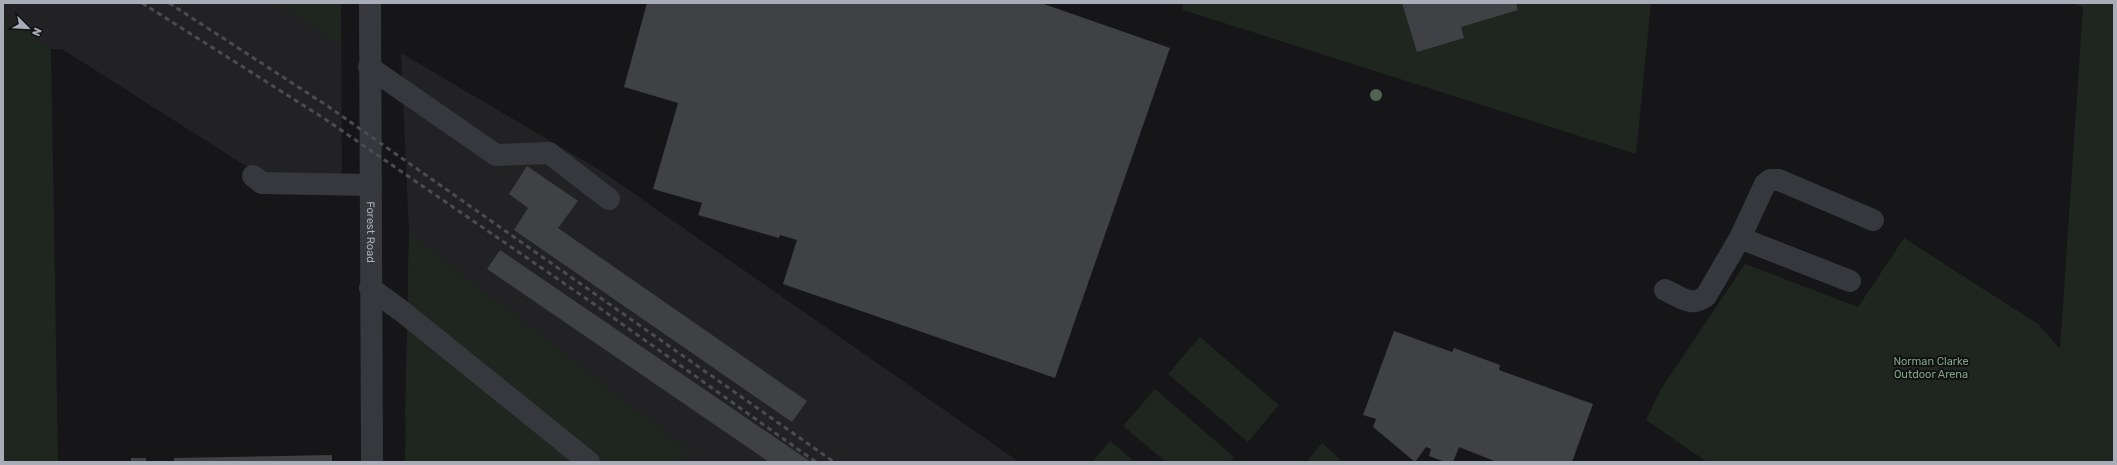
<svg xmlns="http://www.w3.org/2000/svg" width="2117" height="465" font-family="Rubik,sans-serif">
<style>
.built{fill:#222225}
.green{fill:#1e261f}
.building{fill:#404145}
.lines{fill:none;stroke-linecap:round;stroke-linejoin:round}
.minor{stroke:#37383d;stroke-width:22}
.rail{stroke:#4a4c52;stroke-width:3;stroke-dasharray:5 4;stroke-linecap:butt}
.tree{fill:#506452}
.labels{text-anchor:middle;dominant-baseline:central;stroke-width:4;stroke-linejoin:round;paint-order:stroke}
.street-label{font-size:11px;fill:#a8adb8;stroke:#111113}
.park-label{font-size:11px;fill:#7fa381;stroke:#111113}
</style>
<rect width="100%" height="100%" fill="#161618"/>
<!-- built -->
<g class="built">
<path d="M3,3h338l1,179 -82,-7 -198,-126h-11l-48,-33z"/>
<path d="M401,53l202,119 416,290h-564l-50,-43 4,-186z"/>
</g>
<!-- green -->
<g class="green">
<path d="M278,3h63v42z"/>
<path d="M1182,3h469l-15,151 -453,-144z"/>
<path d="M2070,3h44v459h-407l-61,-42 15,-31 84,-125 113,43 46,-69 134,86 22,25 23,-342z"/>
<path d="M3,16l48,33 7,413h-55z"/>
<path d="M409,233l280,218 -7,11h-277z"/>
<path d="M1200,337l79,68 -31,37 -80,-68z"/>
<path d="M1155,389l79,68 -4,5h-64l-43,-36z"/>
<path d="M1110,441l25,21h-43z"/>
<path d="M1322,443l21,19h-37z"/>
</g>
<!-- building -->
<g class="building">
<path d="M647,3h394l129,45 -115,330 -272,-94 14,-44 -17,-5 -1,3 -81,-23 4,-12 -49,-14 25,-86 -54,-16z"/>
<path d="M1402,3h114l2,7 -57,17 3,11 -47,14z"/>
<path d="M527,166l51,35 -20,27 249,173 -15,21 -278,-192 14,-22 -19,-14z"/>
<path d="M500,250l311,212h-42l-282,-193z"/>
<path d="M1394,331l58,21 2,-4 46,17 -1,5 94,34 -21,58h-75l-38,-15 -6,15h-8l-16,-6 2,-7 -5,-2 -11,15 -42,-35 3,-8 -13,-4z"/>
<path d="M332,455v7h-158v-4z"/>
<rect x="131" y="458" width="15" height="4"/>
</g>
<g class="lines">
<!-- minor -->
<g class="minor">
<path id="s1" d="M370,3l2,459"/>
<path d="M369,67l127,88 53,-2 60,46"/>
<path d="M253,176l9,7 108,2"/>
<path d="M1740,238l110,43"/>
<path d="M370,288l33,24 186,150"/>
<path d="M1665,290c16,7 26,18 41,6l34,-58 25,-54 5,-4h9l94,40"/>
</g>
<!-- rail -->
<g class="rail">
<path d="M142,3l183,116 269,185 222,158"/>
<path d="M169,3l160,104 505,355"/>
</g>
</g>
<!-- trees -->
<circle class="tree" cx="1376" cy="95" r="6"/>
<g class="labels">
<!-- street labels -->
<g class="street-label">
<text stroke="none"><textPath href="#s1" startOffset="229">Forest Road</textPath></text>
</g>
<!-- park labels -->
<g class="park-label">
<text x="1931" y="361">Norman Clarke<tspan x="1931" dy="13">Outdoor Arena</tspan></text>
</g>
</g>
<!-- border -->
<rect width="2117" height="465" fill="none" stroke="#a8adb8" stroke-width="8"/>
<!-- north arrow -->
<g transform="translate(28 28) rotate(114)" stroke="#111113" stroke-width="3" paint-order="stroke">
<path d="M0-3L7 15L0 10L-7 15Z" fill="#a8adb8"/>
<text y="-6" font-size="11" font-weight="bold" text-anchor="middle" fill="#a8adb8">N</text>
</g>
</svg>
